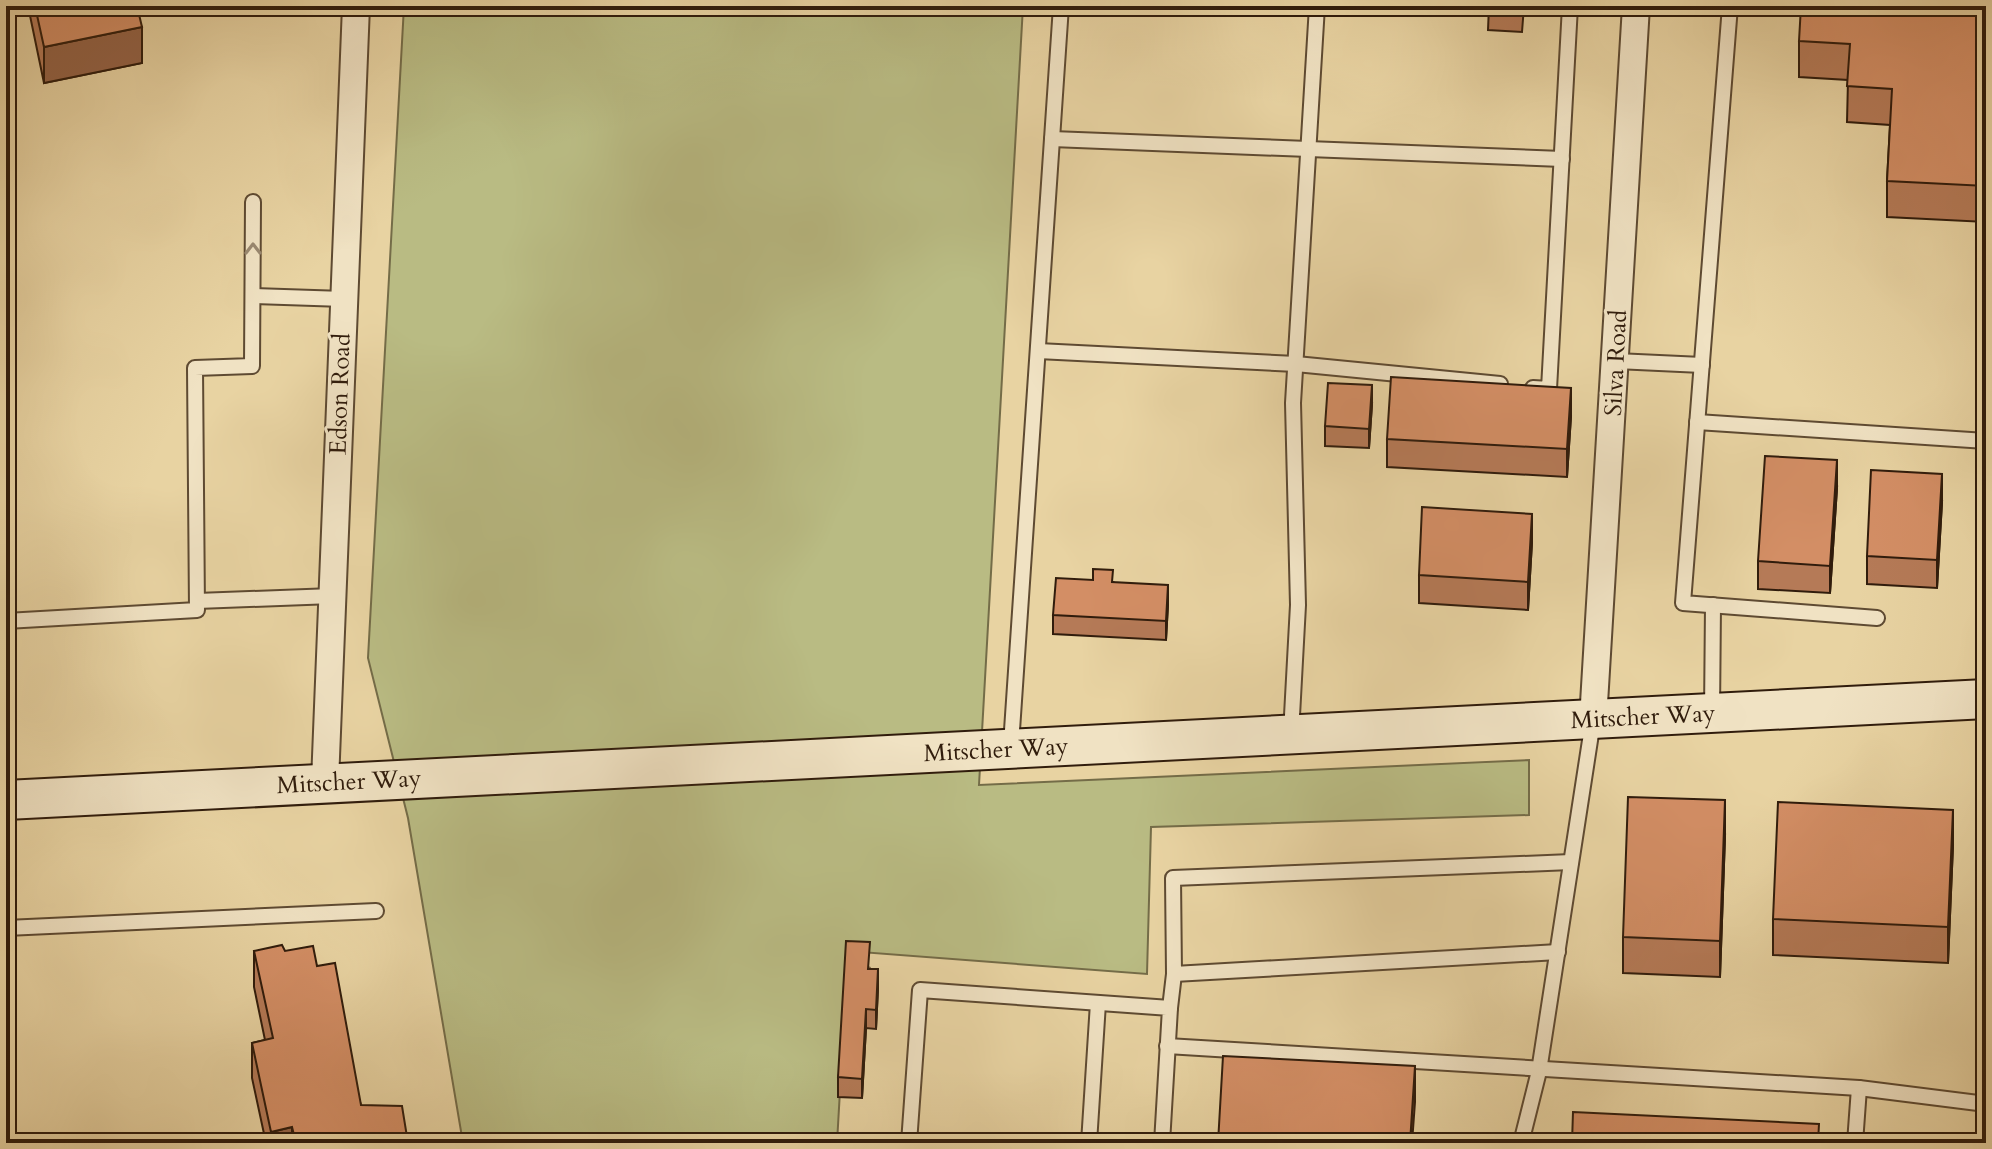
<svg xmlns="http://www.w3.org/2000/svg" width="1992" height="1149" font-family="Cardo,serif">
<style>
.green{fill:#b9bb83;stroke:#746c48;stroke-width:2}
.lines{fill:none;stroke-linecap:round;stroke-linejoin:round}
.lane-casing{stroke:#5e4a32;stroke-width:18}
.street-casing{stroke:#5e4a32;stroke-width:30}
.secondary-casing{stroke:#301c0c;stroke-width:42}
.lane{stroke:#f0e2c3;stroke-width:14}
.street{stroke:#f0e2c3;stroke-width:26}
.secondary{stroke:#f0e2c3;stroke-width:38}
.wall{fill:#b57a57;stroke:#301c0c;stroke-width:2}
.shaded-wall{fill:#946347;stroke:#301c0c;stroke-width:2}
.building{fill:#d38e65;stroke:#301c0c;stroke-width:2}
.oneway{stroke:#9a8971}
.labels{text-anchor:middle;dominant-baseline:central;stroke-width:6;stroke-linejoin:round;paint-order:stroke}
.street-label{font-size:24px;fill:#301c0c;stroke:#f0e2c3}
</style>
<rect width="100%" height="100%" fill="#e8d3a2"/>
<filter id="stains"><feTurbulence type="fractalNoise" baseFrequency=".0025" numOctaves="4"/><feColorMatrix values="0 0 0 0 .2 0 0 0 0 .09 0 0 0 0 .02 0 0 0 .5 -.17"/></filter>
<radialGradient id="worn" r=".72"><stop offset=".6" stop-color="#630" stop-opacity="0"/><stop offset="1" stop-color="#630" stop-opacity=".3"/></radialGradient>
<!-- green -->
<path class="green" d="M404,6h619l-44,779 550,-25v55l-378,12 -4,147 -299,-23 -11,192h-374l-55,-325 -40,-160z"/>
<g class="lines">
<!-- lane casing -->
<g class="lane-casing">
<g id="lane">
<path d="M1730,6l-47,597 194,15"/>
<path d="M1052,139l510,20"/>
<path d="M253,296l91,3"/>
<path d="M1038,351l258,13 204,20"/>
<path d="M1616,361l86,4"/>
<path d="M1533,388l16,1 21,-383"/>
<path d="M1697,422l289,19"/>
<path d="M197,601l136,-5"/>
<path d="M6,621l191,-11 -2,-242 57,-2 1,-164"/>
<path d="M1712,713l1,-108"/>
<path d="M1291,734l7,-129 -5,-202 24,-397"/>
<path d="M1011,745l50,-739"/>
<path d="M6,928l370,-17"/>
<path d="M1558,952l-384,22 -1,-96 398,-16"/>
<path d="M1170,1008l4,-34"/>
<path d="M1167,1046l692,42 127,16"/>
<path d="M909,1143l11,-153 250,18 -8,135"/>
<path d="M1089,1143l9,-140"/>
<path d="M1521,1143l18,-72 54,-350"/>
<path d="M1855,1143l4,-55"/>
</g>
</g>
<!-- street casing -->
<g class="street-casing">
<g id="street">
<path d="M1593,720l43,-714"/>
<path d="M325,782l31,-776"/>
</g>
</g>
<!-- secondary casing -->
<g class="secondary-casing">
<path id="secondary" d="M6,800l1980,-101"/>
</g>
<!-- lane -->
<use href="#lane" class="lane"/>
<!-- street -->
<use href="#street" class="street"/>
<!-- secondary -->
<use href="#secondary" class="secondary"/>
</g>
<!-- wall -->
<g class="wall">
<path d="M28,6h109l5,57 -98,20z"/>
<path d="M1489,6h35l-2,26 -34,-2z"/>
<path d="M1986,6v216l-99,-5v-36l3,-56 -43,-3 1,-42 -49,-3v-36z"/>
<path d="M6,78l5,27v19l-5,2z"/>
<path d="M1372,404l-3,44 -44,-2v-20z"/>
<path d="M1571,416l-4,61 -180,-10v-28z"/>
<path d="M1837,488l-7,105 -72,-4v-28z"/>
<path d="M1942,502l-5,86 -70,-4v-28z"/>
<path d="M1532,542l-4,68 -109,-7v-28z"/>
<path d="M1113,582l55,22 -2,36 -113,-6v-19z"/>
<path d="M1725,836l-5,141 -97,-4v-36z"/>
<path d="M1953,845l-5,118 -175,-8v-36z"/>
<path d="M254,951h31l32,15 44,139 47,38h-142l-14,-65v-35l13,-3 -11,-53z"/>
<path d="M870,969l8,19 -2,41 -10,-1 -4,70 -24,-1v-20z"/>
</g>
<!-- shaded-wall -->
<g class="shaded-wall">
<path d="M142,27v36l-98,20v-36z"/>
<path d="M1372,385v19l-3,44v-19z"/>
<path d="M1571,388v28l-4,61v-28z"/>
<path d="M1837,460v28l-7,105v-27z"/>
<path d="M1942,474v28l-5,86v-28z"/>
<path d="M1532,514v28l-4,68v-28z"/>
<path d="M1168,585v19l-2,36v-19z"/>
<path d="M1725,800v36l-5,141v-36z"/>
<path d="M1953,810v35l-5,118v-36z"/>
<path d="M878,969v19l-2,41v-19z"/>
<path d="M866,1009v19l-4,70v-19z"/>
<path d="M1415,1066v36l-3,41h-2z"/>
<path d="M292,1127v16h-21v-11z"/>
</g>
<!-- building -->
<g class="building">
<path d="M35,6h102l5,21 -98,20z"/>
<path d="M1489,6h34l-1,7 -34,-2z"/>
<path d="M1801,6h185v180l-99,-5 5,-92 -45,-3 3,-42 -51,-3z"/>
<path d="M6,78l5,27 -5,1z"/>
<path d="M1391,377l180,11 -4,61 -180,-10z"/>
<path d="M1328,383l44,2 -3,44 -44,-3z"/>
<path d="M1765,456l72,4 -7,106 -72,-5z"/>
<path d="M1871,470l71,4 -5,86 -70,-4z"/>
<path d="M1422,507l110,7 -4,68 -109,-7z"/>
<path d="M1093,569l20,1 -1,12 56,3 -2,36 -113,-6 3,-37 37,2z"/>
<path d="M1628,797l97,3 -5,141 -97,-4z"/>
<path d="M1778,802l175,8 -5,117 -175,-8z"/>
<path d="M846,941l24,1 -2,27h10l-2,41 -10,-1 -4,70 -24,-2z"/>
<path d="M282,945l3,6 28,-5 4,20 18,-3 26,142 41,1 6,37h-112l-4,-16 -21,5 -19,-89 21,-5 -19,-87z"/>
<path d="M1223,1056l192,10 -5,77h-192z"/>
<path d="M1573,1112l246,12 -1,19h-246z"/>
</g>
<!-- one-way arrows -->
<defs><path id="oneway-chevron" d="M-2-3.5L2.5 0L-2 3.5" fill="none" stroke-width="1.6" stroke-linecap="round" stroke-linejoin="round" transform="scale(2)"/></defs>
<use class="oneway" href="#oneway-chevron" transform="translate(253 249) rotate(-90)"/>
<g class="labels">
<!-- street labels -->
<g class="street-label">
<text transform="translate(1616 363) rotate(-87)">Silva Road</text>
<text transform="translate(340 394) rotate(-88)">Edson Road</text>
<text transform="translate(1643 717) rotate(-3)">Mitscher Way</text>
<text transform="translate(996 750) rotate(-3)">Mitscher Way</text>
<text transform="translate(349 782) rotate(-3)">Mitscher Way</text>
</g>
</g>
<!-- margin -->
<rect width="1992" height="1149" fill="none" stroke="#e8d3a2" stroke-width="32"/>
<rect x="8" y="8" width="1976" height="1133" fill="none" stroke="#301c0c" stroke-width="4"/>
<rect x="16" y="16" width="1960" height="1117" fill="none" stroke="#301c0c" stroke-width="2"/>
<rect width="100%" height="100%" filter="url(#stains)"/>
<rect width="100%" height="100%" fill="url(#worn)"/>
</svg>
